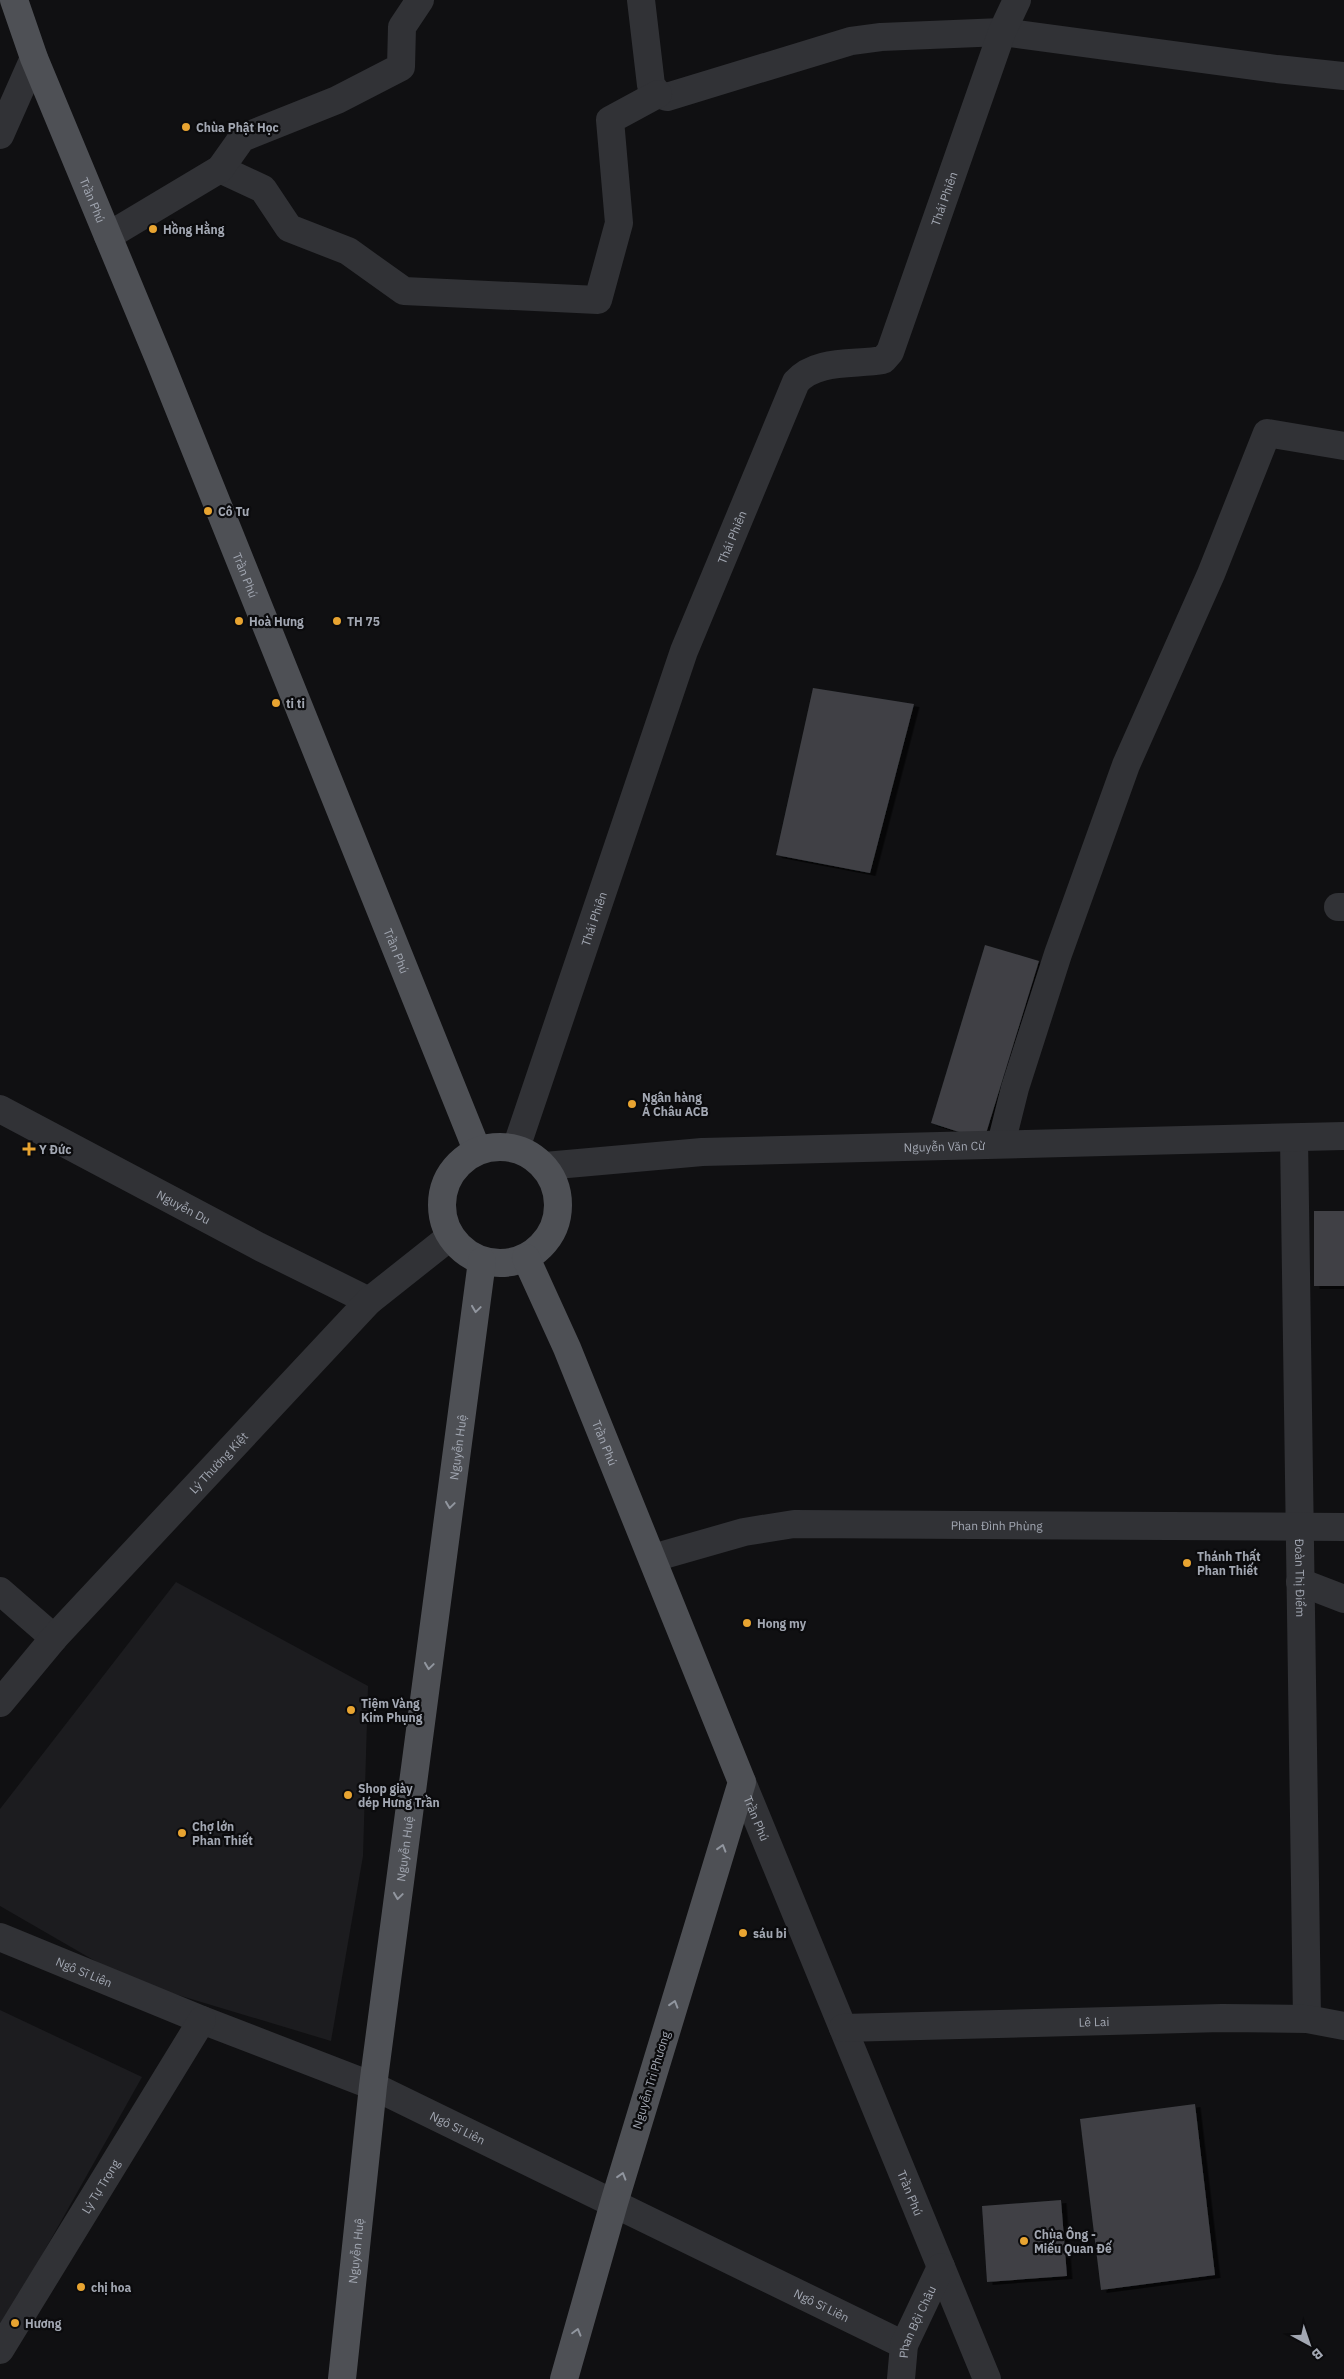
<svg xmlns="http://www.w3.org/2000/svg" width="1344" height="2379" font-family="'IBM Plex Sans',sans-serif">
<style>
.built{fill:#1c1c1f}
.building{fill:#3f4045;filter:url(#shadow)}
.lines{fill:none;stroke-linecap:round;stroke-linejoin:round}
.minor{stroke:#313236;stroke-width:28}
.major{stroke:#4e5055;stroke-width:28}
.oneway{stroke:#91969f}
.poi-dot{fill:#e8a431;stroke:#0b0b0d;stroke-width:2}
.labels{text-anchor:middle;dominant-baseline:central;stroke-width:4.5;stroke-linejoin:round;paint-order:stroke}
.poi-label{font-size:12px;font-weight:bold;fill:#a2a7b2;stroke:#0b0b0d;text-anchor:start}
.street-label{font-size:12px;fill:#a2a7b2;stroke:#0b0b0d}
</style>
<defs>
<filter id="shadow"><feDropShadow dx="5.5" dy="3" stdDeviation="0" flood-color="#0009"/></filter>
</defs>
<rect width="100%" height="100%" fill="#101012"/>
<!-- built -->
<g class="built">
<path d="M176,1582l192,104 -5,170 -32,185 -203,-61 -128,-74v-97z"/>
<path d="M0,2010l142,67 -142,253z"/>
</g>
<!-- building -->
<g class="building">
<path d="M813,688l101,16 -44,169 -94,-18z"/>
<path d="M985,945l54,16 -55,179 -53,-17z"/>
<rect x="1314" y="1211" width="30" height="75"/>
<path d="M1195,2104l20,171 -114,15 -21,-171z"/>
<path d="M1061,2200l6,76 -80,6 -5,-76z"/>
</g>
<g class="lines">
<!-- minor -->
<g class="minor">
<path d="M641,0l10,85 7,9 9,3 184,-56 30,-4 121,-5 275,37 67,7"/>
<path d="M0,135l34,-77"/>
<path d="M220,169l43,20 26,39 59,23 56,40 194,9 21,-77 -9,-103 48,-26"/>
<path d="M108,236l112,-67 22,-31 95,-38 64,-33 1,-40 18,-27"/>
<path d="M1338,907h6"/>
<path id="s1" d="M0,1109l258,137 111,55"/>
<path id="s2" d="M1294,1138l13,881"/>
<path d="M1001,1144l14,-56 43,-134 68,-189 85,-191 56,-141 77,13"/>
<path id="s3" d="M516,1148l168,-497 112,-269c20,-23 58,-17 87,-22l7,-8 112,-320 15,-32"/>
<path id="s4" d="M545,1166l157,-14 642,-16"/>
<path id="s5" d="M653,1558l91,-26 50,-8 550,3"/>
<path d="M1300,1582l44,17"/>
<path d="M0,1591l54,47"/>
<path id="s6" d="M0,1703l54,-65 315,-337 82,-65"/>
<path id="s7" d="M742,1782l245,597"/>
<path id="s8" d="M0,1937l202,83 171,66 531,259"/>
<path id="s9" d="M843,2028l379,-10 85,1 37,7"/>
<path id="s10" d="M0,2350l202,-330"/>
<path id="s11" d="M901,2379l3,-34 37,-78"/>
</g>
<!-- major -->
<g class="major">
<path id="s12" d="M14,0l20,58 125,301 318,791"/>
<circle cx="500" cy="1205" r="58"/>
<path id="s13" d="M526,1258l41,90 175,434 -128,421 -50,176"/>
<path id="s14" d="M342,2379l31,-293 109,-825"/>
</g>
</g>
<!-- one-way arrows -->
<defs><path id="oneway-chevron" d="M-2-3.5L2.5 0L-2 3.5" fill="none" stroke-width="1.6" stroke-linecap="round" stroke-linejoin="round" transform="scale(1.25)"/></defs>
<g class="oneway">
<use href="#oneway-chevron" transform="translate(476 1309) rotate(98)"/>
<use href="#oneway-chevron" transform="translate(450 1505) rotate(98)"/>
<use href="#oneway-chevron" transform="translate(429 1666) rotate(98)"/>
<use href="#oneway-chevron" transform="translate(722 1848) rotate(-73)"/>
<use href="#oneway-chevron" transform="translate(398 1896) rotate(98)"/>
<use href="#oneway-chevron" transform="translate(674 2004) rotate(-73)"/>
<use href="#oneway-chevron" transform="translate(622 2176) rotate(-73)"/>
<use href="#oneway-chevron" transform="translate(577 2332) rotate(-74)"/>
</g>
<!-- markers -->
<g class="poi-dot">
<circle cx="186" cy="127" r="5"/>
<circle cx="153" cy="229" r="5"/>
<circle cx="208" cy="511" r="5"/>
<circle cx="239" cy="621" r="5"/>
<circle cx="337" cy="621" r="5"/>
<circle cx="276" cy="703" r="5"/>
<circle cx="632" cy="1104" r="5"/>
<path d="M26.5 1141.5h5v5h5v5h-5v5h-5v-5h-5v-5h5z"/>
<circle cx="1187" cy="1563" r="5"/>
<circle cx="747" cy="1623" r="5"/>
<circle cx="351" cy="1710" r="5"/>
<circle cx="348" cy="1795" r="5"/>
<circle cx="182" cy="1833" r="5"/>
<circle cx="743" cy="1933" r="5"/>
<circle cx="1024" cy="2241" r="5"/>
<circle cx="81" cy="2287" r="5"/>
<circle cx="15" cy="2323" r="5"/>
</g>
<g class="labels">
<!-- poi labels -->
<g class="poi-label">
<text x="196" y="127">Chùa Phật Học</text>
<text x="163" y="229">Hồng Hằng</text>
<text x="218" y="511">Cô Tư</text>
<text x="249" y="621">Hoà Hưng</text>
<text x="347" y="621">TH 75</text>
<text x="286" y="703">ti ti</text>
<text x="642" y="1097">Ngân hàng<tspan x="642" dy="14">Á Châu ACB</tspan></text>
<text x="39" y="1149">Y Đức</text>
<text x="1197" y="1556">Thánh Thất<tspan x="1197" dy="14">Phan Thiết</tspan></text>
<text x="757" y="1623">Hong my</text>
<text x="361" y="1703">Tiệm Vàng<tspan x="361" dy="14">Kim Phụng</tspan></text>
<text x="358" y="1788">Shop giày<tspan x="358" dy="14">dép Hưng Trần</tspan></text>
<text x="192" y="1826">Chợ lớn<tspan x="192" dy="14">Phan Thiết</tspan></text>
<text x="753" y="1933">sáu bi</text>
<text x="1034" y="2234">Chùa Ông -<tspan x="1034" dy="14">Miếu Quan Đế</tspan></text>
<text x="91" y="2287">chị hoa</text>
<text x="25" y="2323">Hương</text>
</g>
<!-- street labels -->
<g class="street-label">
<text stroke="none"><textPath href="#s3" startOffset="1081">Thái Phiên</textPath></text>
<text stroke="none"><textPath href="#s12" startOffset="215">Trần Phú</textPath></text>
<text stroke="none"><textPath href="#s3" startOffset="648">Thái Phiên</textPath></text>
<text stroke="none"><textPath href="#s12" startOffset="620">Trần Phú</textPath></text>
<text stroke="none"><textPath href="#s3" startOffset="242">Thái Phiên</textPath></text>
<text stroke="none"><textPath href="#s12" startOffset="1025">Trần Phú</textPath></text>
<text stroke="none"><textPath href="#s4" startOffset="400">Nguyễn Văn Cừ</textPath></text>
<text stroke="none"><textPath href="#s1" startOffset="208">Nguyễn Du</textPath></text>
<text stroke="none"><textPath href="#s13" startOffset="201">Trần Phú</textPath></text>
<text stroke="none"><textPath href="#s14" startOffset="939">Nguyễn Huệ</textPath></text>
<text stroke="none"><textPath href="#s6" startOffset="325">Lý Thường Kiệt</textPath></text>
<text stroke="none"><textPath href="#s5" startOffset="348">Phan Đình Phùng</textPath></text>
<text stroke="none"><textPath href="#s2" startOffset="440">Đoàn Thị Điểm</textPath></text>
<text stroke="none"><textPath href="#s7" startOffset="39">Trần Phú</textPath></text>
<text stroke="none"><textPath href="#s14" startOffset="534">Nguyễn Huệ</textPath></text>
<text stroke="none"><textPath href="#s8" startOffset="91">Ngô Sĩ Liên</textPath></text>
<text stroke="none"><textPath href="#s9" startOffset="251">Lê Lai</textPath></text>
<text transform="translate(651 2080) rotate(-73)">Nguyễn Tri Phương</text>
<text stroke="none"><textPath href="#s8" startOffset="496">Ngô Sĩ Liên</textPath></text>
<text stroke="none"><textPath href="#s10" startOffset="192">Lý Tự Trọng</textPath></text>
<text stroke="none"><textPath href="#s7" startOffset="444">Trần Phú</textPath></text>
<text stroke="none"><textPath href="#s14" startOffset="129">Nguyễn Huệ</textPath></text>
<text stroke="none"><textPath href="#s8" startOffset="901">Ngô Sĩ Liên</textPath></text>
<text stroke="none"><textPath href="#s11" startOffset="60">Phan Bội Châu</textPath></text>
</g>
</g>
<!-- north arrow -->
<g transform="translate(1309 2344) rotate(140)" stroke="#0b0b0d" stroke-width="4" paint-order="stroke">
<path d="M0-4L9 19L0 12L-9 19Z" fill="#a2a7b2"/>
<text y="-8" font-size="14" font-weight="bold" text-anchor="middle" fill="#a2a7b2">B</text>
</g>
</svg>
